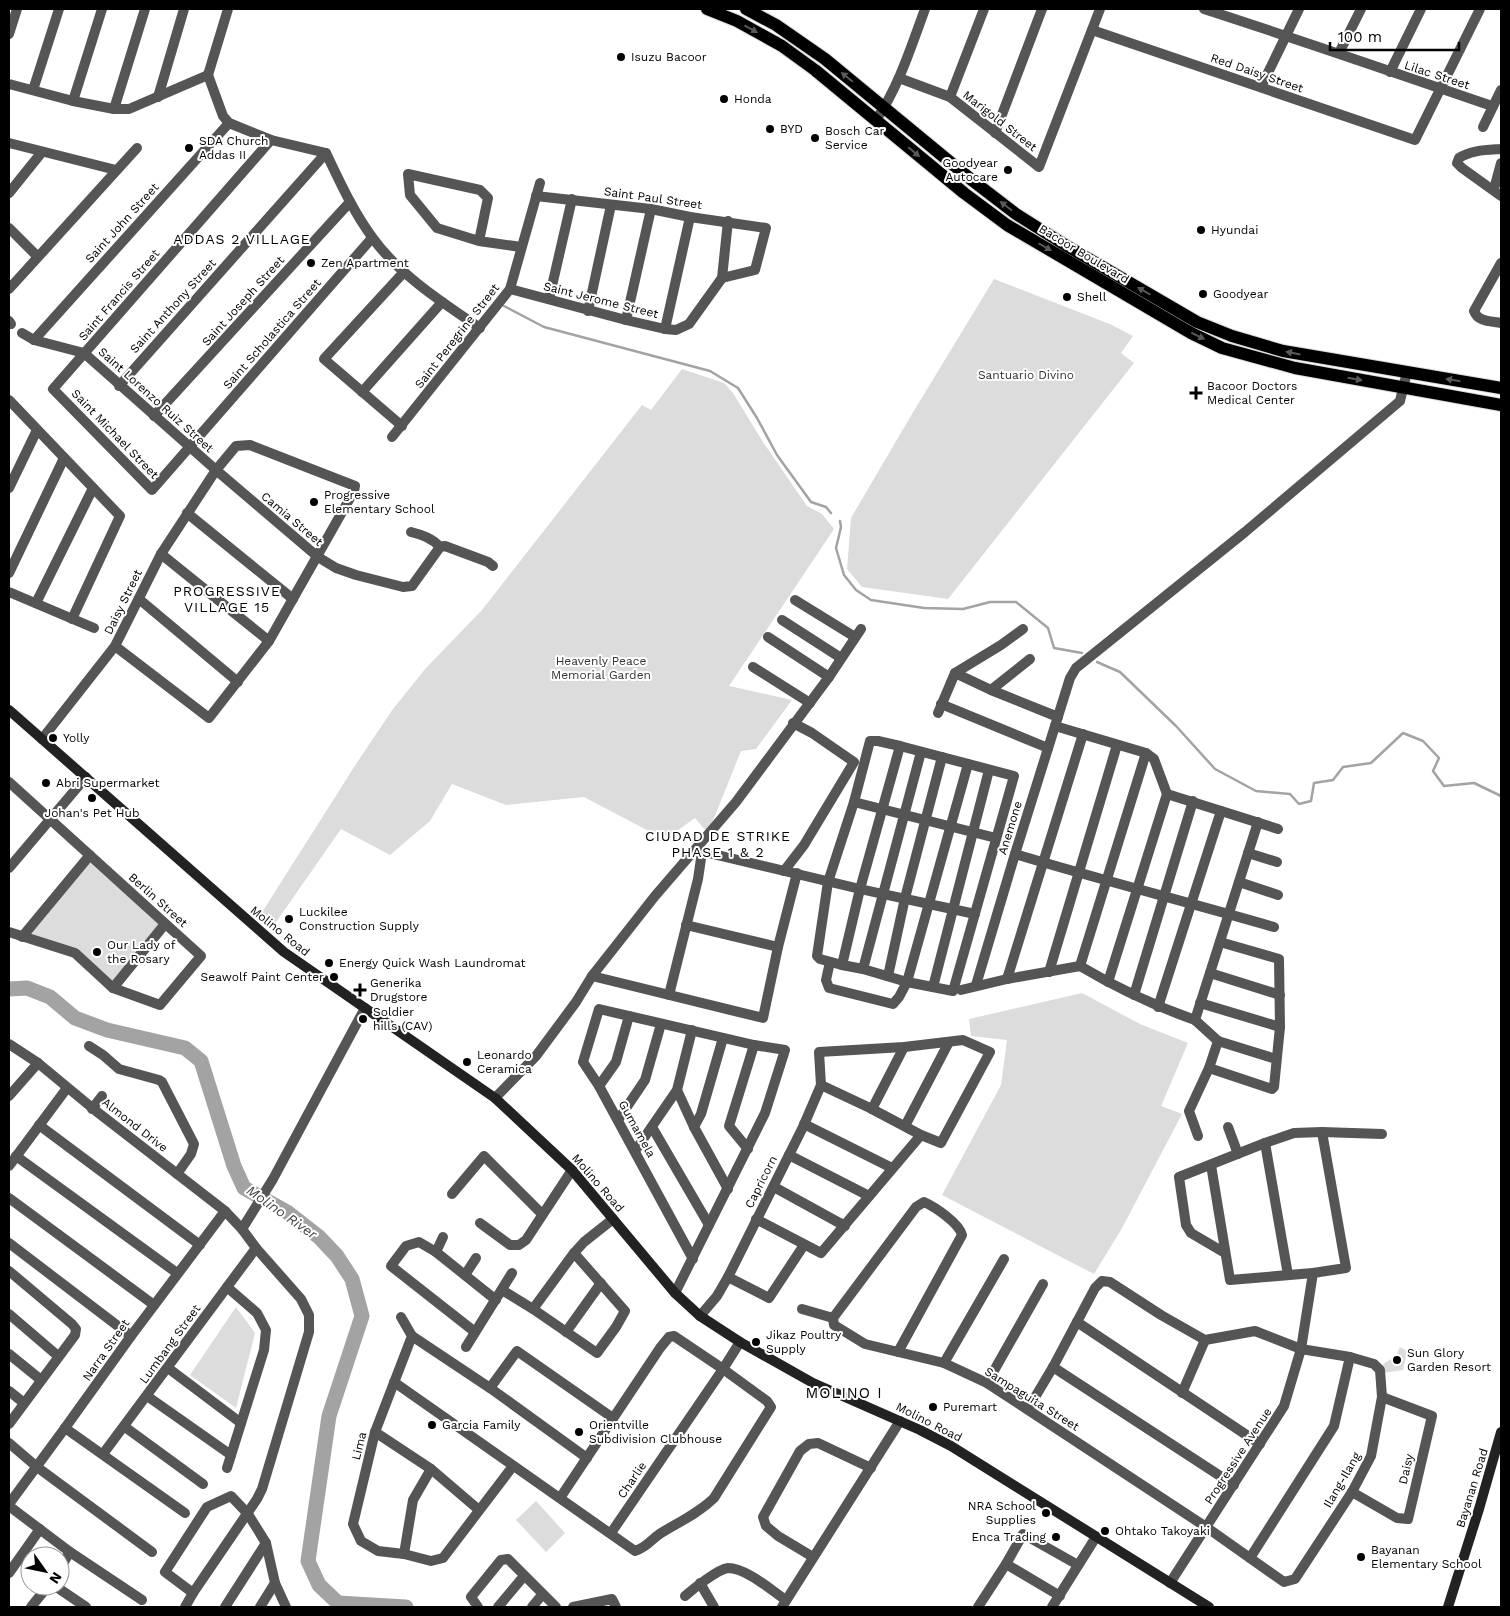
<svg xmlns="http://www.w3.org/2000/svg" width="1510" height="1616" font-family="'Work Sans',sans-serif">
<style>
.green{fill:#dcdcdc}
.lines{fill:none;stroke-linecap:round;stroke-linejoin:round}
.stream{stroke:#a3a3a3;stroke-width:2.5}
.river{stroke:#a3a3a3;stroke-width:15}
.primary-casing{stroke:#dbdbdb;stroke-width:14}
.minor{stroke:#555;stroke-width:10}
.tertiary{stroke:#555;stroke-width:10}
.secondary{stroke:#222;stroke-width:10}
.primary{stroke:#000;stroke-width:12}
.oneway{fill:#595959}
.poi-dot{fill:#000;stroke:#fff;stroke-width:2}
.labels{text-anchor:middle;dominant-baseline:central;stroke-width:4;stroke-linejoin:round;paint-order:stroke}
.poi-label{font-size:12px;fill:#000;stroke:#fff;text-anchor:start}
.street-label{font-size:12px;fill:#000;stroke:#fff}
.park-label{font-size:12px;fill:#333;stroke:#fff}
.neighbourhood-label{font-size:14px;letter-spacing:1px;fill:#000;stroke:#fff}
.water-label{font-size:14px;font-style:italic;fill:#444;stroke:#fff}
.quarter-label{font-size:15px;letter-spacing:1px;fill:#000;stroke:#fff}
</style>
<rect width="100%" height="100%" fill="#fff"/>
<!-- green -->
<g class="green">
<path d="M994,279l118,46 21,11 -12,17 13,10 -186,236 -86,-12 -15,-18 4,-51 61,-104z"/>
<path d="M682,369l42,14 9,10 30,49 44,64 15,8 12,15 -105,157 63,14 -36,49 -15,2 -31,77 -5,2 -10,-12 -21,15 -8,2 -2,4 -80,-42 -78,8 -54,-21 -22,37 -40,34 -49,-26 -69,99 -13,-11 97,-153 37,-55 33,-41 56,-58 160,-205 9,5z"/>
<path d="M89,862l72,63 -47,57 -36,-32 -50,-17z"/>
<path d="M1082,993l58,31 48,19 -27,63 21,8 -61,116 -27,44 -152,-79 59,-110 6,-45 -36,-4 -2,-17z"/>
<path d="M236,1307l19,26 -19,75 -46,-33z"/>
<path d="M1400,1347l7,4 -4,19 -20,3v-9l13,-8z"/>
<path d="M536,1501l29,32 -19,19 -30,-32z"/>
</g>
<g class="lines">
<!-- stream -->
<g class="stream">
<path d="M504,306l40,21 166,44 28,17 19,30 20,37 34,47 15,5 5,6"/>
<path d="M840,521l1,6 -5,21 8,27 12,15 15,10 53,8 39,1 27,-7h26l32,26 6,20 28,5"/>
<path d="M1097,662l23,10 56,54 39,43 41,22 34,3 9,10 12,-3 3,-18 19,-3 10,-13 28,-4 32,-30 20,8 16,17 -6,13 11,15 30,-3 27,13"/>
</g>
<!-- river -->
<path class="river" d="M9,989l18,-1 23,9 25,21 32,12 78,18 16,13 33,105 10,22 43,24 32,25 18,19 15,23 10,37 -33,100 -21,145 11,24 19,18 68,4"/>
<!-- primary casing -->
<g class="primary-casing">
<g id="primary">
<path d="M707,9l30,12 45,25 33,24 149,123 43,32 184,108 31,15 73,20 206,37"/>
<path d="M746,9l30,16 49,34 148,122 43,33 49,31 132,77 35,14 51,15 218,37"/>
</g>
</g>
<!-- minor -->
<g class="minor">
<path d="M1204,9c96,31 192,64 288,97"/>
<path d="M1092,30l323,110 65,-131"/>
<path d="M9,34l8,-25"/>
<path d="M1339,53l22,-44"/>
<path d="M1390,72l31,-63"/>
<path d="M208,75l15,41 6,7 42,17 55,13c14,29 27,58 46,84 26,37 71,66 108,91"/>
<path d="M208,75l20,-66"/>
<path d="M899,78l51,19 89,70 61,-158"/>
<path d="M9,84l64,17 41,8h15l79,-34"/>
<path d="M1261,87l38,-78"/>
<path d="M33,90l26,-81"/>
<path d="M158,97l26,-88"/>
<path d="M950,97l34,-88"/>
<path d="M73,101l29,-92"/>
<path d="M114,109l31,-100"/>
<path d="M876,120c23,-34 35,-73 49,-111"/>
<path d="M1483,127l18,-37"/>
<path d="M995,133l47,-124"/>
<path d="M271,140l-218,249 99,101 220,-252"/>
<path d="M9,143l107,27"/>
<path d="M1501,149c-14,1 -30,1 -42,9l-2,5 5,5 39,28"/>
<path d="M1494,189l7,-26"/>
<path d="M9,193l33,-41"/>
<path d="M536,196l115,13 39,8 76,11 -11,42 -33,8"/>
<path d="M9,228l28,28"/>
<path d="M479,241l9,-43 -8,-8 -72,-16 2,21 27,33 42,13 42,6"/>
<path d="M1501,263l-27,48c4,11 16,10 27,12"/>
<path d="M9,289l128,-141"/>
<path d="M510,289l116,31 39,9 11,1 13,-6 33,-46 6,-57"/>
<path d="M549,299l23,-100"/>
<path d="M588,311l23,-106"/>
<path d="M626,320l25,-111"/>
<path d="M9,321l2,3"/>
<path d="M665,329l25,-112"/>
<path d="M22,333l12,7 50,13 132,117 102,87 18,11 20,7 47,12 9,-1 28,-39 5,-1 43,16 5,4"/>
<path d="M34,340l195,-217"/>
<path d="M119,386l207,-233"/>
<path d="M362,392l80,-90"/>
<path d="M9,400l111,116 -48,103"/>
<path d="M154,416l196,-214"/>
<path d="M402,426l-78,-67 80,-87"/>
<path d="M392,437l118,-148 30,-106"/>
<path d="M9,488l28,-58"/>
<path d="M187,513l106,86"/>
<path d="M411,532c11,3 21,6 29,15"/>
<path d="M161,554l108,87"/>
<path d="M9,573l55,-115"/>
<path d="M9,592l85,36"/>
<path d="M139,599l99,83"/>
<path d="M795,600l60,37"/>
<path d="M36,603l57,-115"/>
<path d="M782,620l59,38"/>
<path d="M768,637l61,40"/>
<path d="M753,667l57,36"/>
<path d="M955,673l36,17 67,27"/>
<path d="M991,690l39,-31"/>
<path d="M941,704l107,44"/>
<path d="M938,713l17,-40 46,-28 22,-16"/>
<path d="M1055,726l91,27 8,6 13,35 111,35"/>
<path d="M42,739l73,-93 46,-92 55,-84 20,-24 14,-1 105,41 -1,5 -85,150 -60,77 -94,-72"/>
<path d="M870,741h8l22,5 114,30 -61,215 -46,-9 -44,-13 -21,-4 -22,-6 -3,-3 11,-74 26,-80z"/>
<path d="M9,782l192,174 -41,49 -47,-17 -38,-35 -66,-21"/>
<path d="M854,802l142,36"/>
<path d="M696,850l164,39 115,25"/>
<path d="M1248,853l29,9"/>
<path d="M1015,854c86,26 173,48 259,73"/>
<path d="M9,868l77,-91"/>
<path d="M784,871l20,-26 50,-83 -42,-29 -19,-10"/>
<path d="M1239,882l39,13"/>
<path d="M686,925l92,22"/>
<path d="M22,937l68,-82"/>
<path d="M830,962l-4,18 3,8 64,16 6,-7 8,-15 61,-218"/>
<path d="M842,965l18,-76 40,-143"/>
<path d="M1080,966l66,-213"/>
<path d="M863,969l58,-217"/>
<path d="M1049,972l68,-227"/>
<path d="M1210,973l70,22"/>
<path d="M592,976l171,42 15,-71 19,-74"/>
<path d="M888,976l17,-78 37,-141"/>
<path d="M1007,979l76,-245"/>
<path d="M1108,982l59,-188"/>
<path d="M976,985l39,-131 55,-176 6,-10 169,-136 155,-131 7,-29"/>
<path d="M933,987l56,-217"/>
<path d="M113,988l52,-64"/>
<path d="M961,990l46,-11 73,-13c37,22 75,40 115,54"/>
<path d="M669,995l29,-116 4,-27"/>
<path d="M1134,995l59,-194"/>
<path d="M1200,1003l80,24"/>
<path d="M1158,1007l63,-196"/>
<path d="M1218,1041l58,18"/>
<path d="M89,1046l14,9 16,14 40,11 3,2 32,62 -3,10 -14,20"/>
<path d="M1209,1068l63,21 2,-2 6,-60 -1,-68 -59,-17"/>
<path d="M599,1086l17,-24 13,-46"/>
<path d="M677,1090l17,37 34,62"/>
<path d="M9,1096l29,-33"/>
<path d="M495,1098l41,-42 40,-54 16,-26 63,-80 81,-94 93,-125 32,-48"/>
<path d="M92,1109l10,-13"/>
<path d="M872,1109l32,-62"/>
<path d="M618,1120l27,-40 16,-56"/>
<path d="M804,1124l88,44"/>
<path d="M39,1125l161,120"/>
<path d="M905,1126l44,-84"/>
<path d="M652,1127l57,98"/>
<path d="M694,1127l7,-13 22,-76"/>
<path d="M1228,1127l10,27"/>
<path d="M1198,1136l-9,-25 20,-43 9,-27 -23,-21 63,-198"/>
<path d="M1265,1143l23,132"/>
<path d="M748,1149l-19,-23 25,-81"/>
<path d="M635,1151l42,-61 15,-60"/>
<path d="M789,1155l80,41"/>
<path d="M16,1156l161,117"/>
<path d="M1211,1165l19,115 83,-7 33,-5 -24,-136"/>
<path d="M9,1166l58,-78"/>
<path d="M774,1187l71,39"/>
<path d="M452,1194l32,-38 58,58"/>
<path d="M9,1198l145,107"/>
<path d="M756,1219l65,34 100,-118"/>
<path d="M480,1223l30,22h9l7,-5 46,-70"/>
<path d="M9,1243l122,93"/>
<path d="M436,1252l7,-15"/>
<path d="M1225,1253l-34,-20 -5,-8 -7,-48 86,-34 29,-10 28,-1 60,2"/>
<path d="M9,1271l63,53 4,5 -1,6 -66,89"/>
<path d="M465,1275l11,-17"/>
<path d="M728,1277l41,21 35,-53"/>
<path d="M502,1290l31,19 64,44 19,-26 9,-16 -51,-58"/>
<path d="M675,1293l90,-180 20,-63 -31,-5 -155,-36 -16,53 16,24 94,173"/>
<path d="M533,1309l41,-56 10,-11 29,-23"/>
<path d="M802,1309l31,9"/>
<path d="M9,1314l49,42"/>
<path d="M700,1316l17,-20 11,-19 75,-150 18,-42 -2,-33 85,-5 59,-7 27,12 -49,91 -20,-8 -51,-27 -49,-23"/>
<path d="M401,1317l11,19 -37,96 -22,92 8,17 17,10 26,3 27,7 12,-3 70,-92"/>
<path d="M1077,1322l183,122"/>
<path d="M475,1332l-84,-66 15,-20 13,-4 17,10 60,48"/>
<path d="M566,1332l35,-49"/>
<path d="M412,1336l78,52 97,70"/>
<path d="M466,1347l46,-74"/>
<path d="M898,1352l64,-117c-3,-12 -27,-28 -38,-33l-8,5 -83,111 1,7 31,19 79,19 43,20 219,144 78,55 11,-3 57,-87 19,-36 11,-59 -2,-27 -6,-6 -24,-7 -49,-8 -46,-18 -50,9 -44,-25 -51,-33 -8,-1 -7,7 -42,79 -25,42"/>
<path d="M9,1354l32,26"/>
<path d="M944,1363l60,-104"/>
<path d="M1053,1367l181,118"/>
<path d="M168,1368l73,55"/>
<path d="M394,1382l241,169c13,-4 15,-11 26,-18 18,-11 38,-20 53,-35l57,-91 -4,-6 -44,-32 -49,-33 -5,1 -9,11 -100,150"/>
<path d="M987,1383l56,-99"/>
<path d="M490,1388l27,-37 96,67"/>
<path d="M9,1391l15,12"/>
<path d="M1182,1393l23,-53"/>
<path d="M147,1396l84,59"/>
<path d="M125,1427l78,57"/>
<path d="M65,1428l120,85"/>
<path d="M375,1432l56,37 48,41"/>
<path d="M9,1443l28,24 115,85"/>
<path d="M103,1454l153,-206"/>
<path d="M227,1468l37,-118 2,-20 -9,-17 -30,-26"/>
<path d="M1352,1492l45,26 11,1 24,-103 -50,-19"/>
<path d="M9,1504l56,-76 66,-92 94,-125"/>
<path d="M9,1506l61,46 72,48"/>
<path d="M611,1533l112,-164 17,-27"/>
<path d="M404,1554l9,-54 18,-31"/>
<path d="M813,1557l-35,-21 -12,-10 -3,-9 37,-66 9,-7 9,-1 53,25"/>
<path d="M1250,1558l84,-132 16,-69"/>
<path d="M1006,1564l54,32"/>
<path d="M60,1568l10,-16"/>
<path d="M9,1573l31,-44"/>
<path d="M700,1583l14,24"/>
<path d="M1170,1583l114,-177 17,-57 12,-76"/>
<path d="M55,1586l31,21"/>
<path d="M193,1593l-28,-21 42,-65 24,-11 17,18 18,29 9,40 11,24"/>
<path d="M685,1596c8,-7 33,-27 43,-28 18,0 43,22 58,32"/>
<path d="M31,1607l17,-21"/>
<path d="M185,1607l8,-14 64,-94 5,-10 47,-157v-17l-8,-16 -45,-51 -14,-19"/>
<path d="M225,1607l41,-64"/>
<path d="M260,1607l15,-24"/>
<path d="M478,1607l-7,-10 30,-37 7,-1 48,48"/>
<path d="M498,1607l26,-31"/>
<path d="M532,1607l10,-12"/>
<path d="M573,1607l39,-8 4,8"/>
<path d="M782,1607l118,-186"/>
<path d="M978,1607l28,-43 17,-30 55,31"/>
<path d="M1052,1607l44,-70"/>
</g>
<!-- tertiary -->
<path class="tertiary" d="M9,1044l29,19 58,48 129,100 17,18 31,-50 92,-171"/>
<!-- secondary -->
<g class="secondary">
<path d="M9,710l275,242 211,146 77,72 103,123 25,23 40,26 73,41 107,47 31,16 258,161"/>
<path d="M1448,1607l31,-98 22,-77"/>
</g>
<!-- primary -->
<use href="#primary" class="primary"/>
</g>
<!-- one-way arrows -->
<defs><path id="oneway-solid" d="M-6-.8H1V-3.2L6.5 0L1 3.2V.8H-6Z" transform="scale(1.25)"/></defs>
<g class="oneway">
<use href="#oneway-solid" transform="translate(751 29) rotate(29)"/>
<use href="#oneway-solid" transform="translate(847 77) rotate(-141)"/>
<use href="#oneway-solid" transform="translate(914 152) rotate(40)"/>
<use href="#oneway-solid" transform="translate(1006 206) rotate(-143)"/>
<use href="#oneway-solid" transform="translate(1045 247) rotate(30)"/>
<use href="#oneway-solid" transform="translate(1144 291) rotate(-150)"/>
<use href="#oneway-solid" transform="translate(1198 336) rotate(26)"/>
<use href="#oneway-solid" transform="translate(1293 353) rotate(-169)"/>
<use href="#oneway-solid" transform="translate(1355 379) rotate(10)"/>
<use href="#oneway-solid" transform="translate(1453 380) rotate(-171)"/>
</g>
<!-- markers -->
<g class="poi-dot">
<circle cx="621" cy="57" r="5"/>
<circle cx="724" cy="99" r="5"/>
<circle cx="770" cy="129" r="5"/>
<circle cx="815" cy="138" r="5"/>
<circle cx="189" cy="148" r="5"/>
<circle cx="1008" cy="170" r="5"/>
<circle cx="1201" cy="230" r="5"/>
<circle cx="311" cy="263" r="5"/>
<circle cx="1203" cy="294" r="5"/>
<circle cx="1067" cy="297" r="5"/>
<path d="M1193.5 385.5h5v5h5v5h-5v5h-5v-5h-5v-5h5z"/>
<circle cx="314" cy="502" r="5"/>
<circle cx="53" cy="738" r="5"/>
<circle cx="46" cy="783" r="5"/>
<circle cx="92" cy="798" r="5"/>
<circle cx="289" cy="919" r="5"/>
<circle cx="97" cy="952" r="5"/>
<circle cx="329" cy="963" r="5"/>
<circle cx="334" cy="977" r="5"/>
<path d="M357.5 982.5h5v5h5v5h-5v5h-5v-5h-5v-5h5z"/>
<circle cx="363" cy="1019" r="5"/>
<circle cx="467" cy="1062" r="5"/>
<circle cx="756" cy="1342" r="5"/>
<circle cx="1397" cy="1360" r="5"/>
<circle cx="933" cy="1407" r="5"/>
<circle cx="432" cy="1425" r="5"/>
<circle cx="579" cy="1432" r="5"/>
<circle cx="1046" cy="1513" r="5"/>
<circle cx="1105" cy="1531" r="5"/>
<circle cx="1056" cy="1537" r="5"/>
<circle cx="1361" cy="1557" r="5"/>
</g>
<g class="labels">
<!-- poi labels -->
<g class="poi-label">
<text x="631" y="57">Isuzu Bacoor</text>
<text x="734" y="99">Honda</text>
<text x="780" y="129">BYD</text>
<text x="825" y="131">Bosch Car<tspan x="825" dy="14">Service</tspan></text>
<text x="199" y="141">SDA Church<tspan x="199" dy="14">Addas II</tspan></text>
<text x="998" y="163" text-anchor="end">Goodyear<tspan x="998" dy="14">Autocare</tspan></text>
<text x="1211" y="230">Hyundai</text>
<text x="321" y="263">Zen Apartment</text>
<text x="1213" y="294">Goodyear</text>
<text x="1077" y="297">Shell</text>
<text x="1207" y="386">Bacoor Doctors<tspan x="1207" dy="14">Medical Center</tspan></text>
<text x="324" y="495">Progressive<tspan x="324" dy="14">Elementary School</tspan></text>
<text x="63" y="738">Yolly</text>
<text x="56" y="783">Abri Supermarket</text>
<text x="92" y="813" text-anchor="middle">Johan's Pet Hub</text>
<text x="299" y="912">Luckilee<tspan x="299" dy="14">Construction Supply</tspan></text>
<text x="107" y="945">Our Lady of<tspan x="107" dy="14">the Rosary</tspan></text>
<text x="339" y="963">Energy Quick Wash Laundromat</text>
<text x="324" y="977" text-anchor="end">Seawolf Paint Center</text>
<text x="370" y="983">Generika<tspan x="370" dy="14">Drugstore</tspan></text>
<text x="373" y="1012">Soldier<tspan x="373" dy="14">hills (CAV)</tspan></text>
<text x="477" y="1055">Leonardo<tspan x="477" dy="14">Ceramica</tspan></text>
<text x="766" y="1335">Jikaz Poultry<tspan x="766" dy="14">Supply</tspan></text>
<text x="1407" y="1353">Sun Glory<tspan x="1407" dy="14">Garden Resort</tspan></text>
<text x="943" y="1407">Puremart</text>
<text x="442" y="1425">Garcia Family</text>
<text x="589" y="1425">Orientville<tspan x="589" dy="14">Subdivision Clubhouse</tspan></text>
<text x="1036" y="1506" text-anchor="end">NRA School<tspan x="1036" dy="14">Supplies</tspan></text>
<text x="1115" y="1531">Ohtako Takoyaki</text>
<text x="1046" y="1537" text-anchor="end">Enca Trading</text>
<text x="1371" y="1550">Bayanan<tspan x="1371" dy="14">Elementary School</tspan></text>
</g>
<!-- street labels -->
<g class="street-label">
<text transform="translate(1257 73) rotate(19)">Red Daisy Street</text>
<text transform="translate(1437 75) rotate(18)">Lilac Street</text>
<text transform="translate(1000 121) rotate(38)">Marigold Street</text>
<text transform="translate(653 198) rotate(8)">Saint Paul Street</text>
<text transform="translate(122 223) rotate(-48)">Saint John Street</text>
<text transform="translate(1084 254) rotate(31)">Bacoor Boulevard</text>
<text transform="translate(119 295) rotate(-49)">Saint Francis Street</text>
<text transform="translate(601 300) rotate(14)">Saint Jerome Street</text>
<text transform="translate(243 301) rotate(-48)">Saint Joseph Street</text>
<text transform="translate(173 306) rotate(-48)">Saint Anthony Street</text>
<text transform="translate(272 334) rotate(-49)">Saint Scholastica Street</text>
<text transform="translate(457 336) rotate(-52)">Saint Peregrine Street</text>
<text transform="translate(156 400) rotate(42)">Saint Lorenzo Ruiz Street</text>
<text transform="translate(115 434) rotate(46)">Saint Michael Street</text>
<text transform="translate(292 519) rotate(40)">Camia Street</text>
<text transform="translate(123 602) rotate(-64)">Daisy Street</text>
<text transform="translate(1010 828) rotate(-73)">Anemone</text>
<text transform="translate(158 900) rotate(42)">Berlin Street</text>
<text transform="translate(280 931) rotate(39)">Molino Road</text>
<text transform="translate(135 1125) rotate(38)">Almond Drive</text>
<text transform="translate(637 1129) rotate(61)">Gumamela</text>
<text transform="translate(761 1182) rotate(-63)">Capricorn</text>
<text transform="translate(598 1183) rotate(49)">Molino Road</text>
<text transform="translate(170 1344) rotate(-54)">Lumbang Street</text>
<text transform="translate(106 1350) rotate(-55)">Narra Street</text>
<text transform="translate(1032 1399) rotate(32)">Sampaguita Street</text>
<text transform="translate(929 1422) rotate(27)">Molino Road</text>
<text transform="translate(359 1446) rotate(-76)">Lima</text>
<text transform="translate(1238 1456) rotate(-57)">Progressive Avenue</text>
<text transform="translate(1406 1469) rotate(-77)">Daisy</text>
<text transform="translate(632 1480) rotate(-56)">Charlie</text>
<text transform="translate(1342 1480) rotate(-60)">Ilang-Ilang</text>
<text transform="translate(1472 1488) rotate(-73)">Bayanan Road</text>
</g>
<!-- park labels -->
<g class="park-label">
<text x="1026" y="375">Santuario Divino</text>
<text x="601" y="661">Heavenly Peace<tspan x="601" dy="14">Memorial Garden</tspan></text>
</g>
<!-- neighbourhood labels -->
<g class="neighbourhood-label">
<text x="242" y="239">ADDAS 2 VILLAGE</text>
<text x="227" y="591">PROGRESSIVE<tspan x="227" dy="16">VILLAGE 15</tspan></text>
<text x="718" y="836">CIUDAD DE STRIKE<tspan x="718" dy="16">PHASE 1 &amp; 2</tspan></text>
</g>
<!-- water labels -->
<g class="water-label">
<text transform="translate(282 1212) rotate(35)">Molino River</text>
</g>
<!-- quarter labels -->
<g class="quarter-label">
<text x="844" y="1393">MOLINO I</text>
</g>
</g>
<!-- border -->
<rect width="1510" height="1616" fill="none" stroke="#000000" stroke-width="20"/>
<!-- north arrow -->
<g transform="translate(45 1571) rotate(123)"><circle r="24" fill="#ffffff" stroke="#999999"/>
<path d="M0-4L9 19L0 12L-9 19Z" fill="#000000"/>
<text y="-8" font-size="14" font-weight="bold" text-anchor="middle" fill="#000000">N</text>
</g>
<!-- scale -->
<path d="M1330 42v8h129v-8" fill="none" stroke="#000000" stroke-width="2.5"/>
<text x="1338" y="42" font-size="15" fill="#000000" stroke="#ffffff" stroke-width="4" paint-order="stroke">100 m</text>
</svg>
